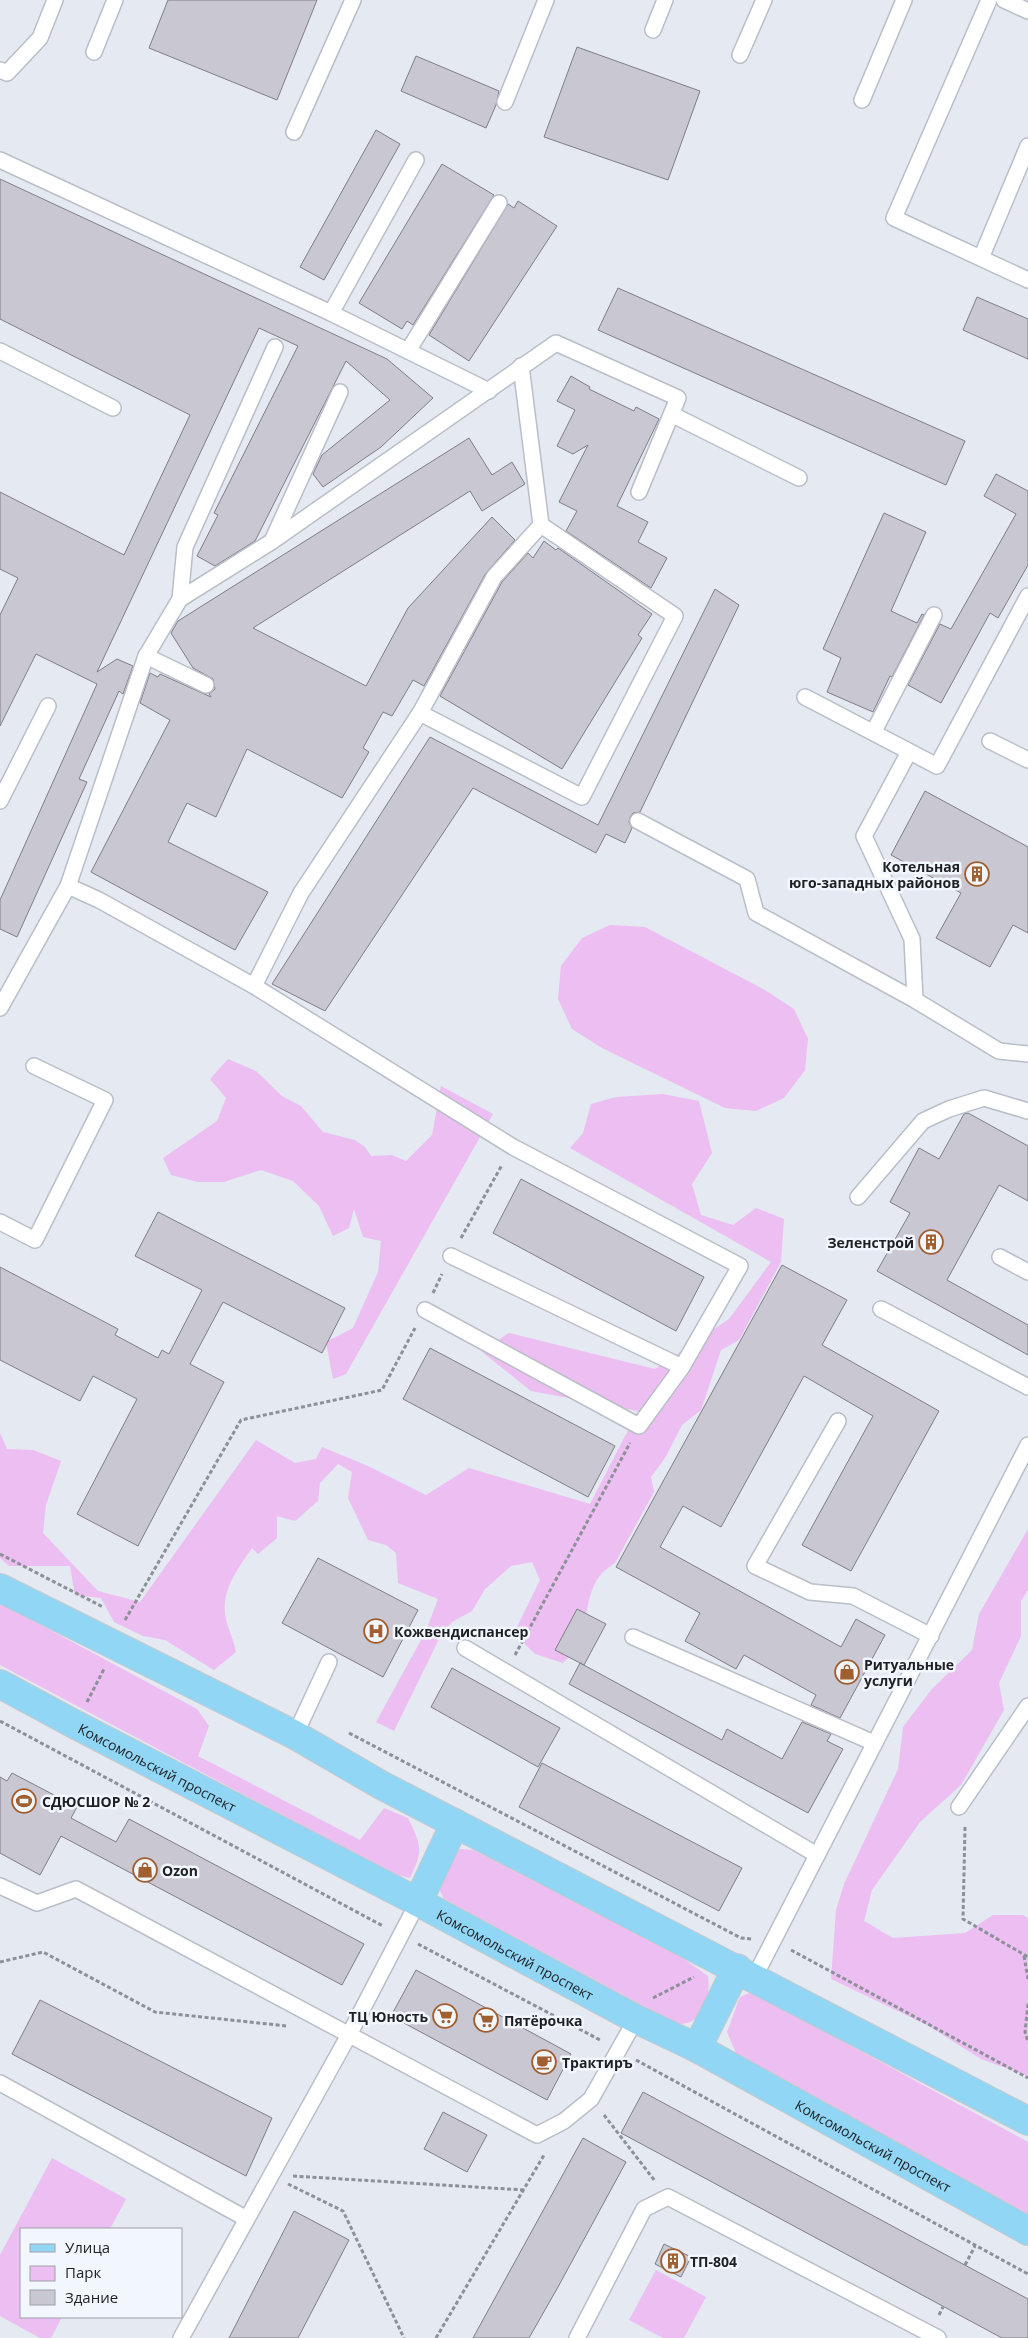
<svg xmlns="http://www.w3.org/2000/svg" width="1028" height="2338" font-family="'Open Sans',sans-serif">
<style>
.green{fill:#ecbef2}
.building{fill:#c9c7d1;stroke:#7f7e87}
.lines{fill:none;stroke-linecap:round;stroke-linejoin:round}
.service-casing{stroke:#b9bec7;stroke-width:18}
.primary-casing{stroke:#c9c9ca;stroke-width:30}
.path{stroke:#8c9097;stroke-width:3;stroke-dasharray:4 2.5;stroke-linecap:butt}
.service{stroke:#fff;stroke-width:15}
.primary{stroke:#91d6f5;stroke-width:28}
.labels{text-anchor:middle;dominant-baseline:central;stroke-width:5;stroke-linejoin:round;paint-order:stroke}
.poi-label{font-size:14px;font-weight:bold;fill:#1e2024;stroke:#f2f6fd;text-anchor:start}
.street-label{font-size:14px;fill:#1e2024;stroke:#f2f6fd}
</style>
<rect width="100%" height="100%" fill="#e4e9f2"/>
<!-- green -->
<g class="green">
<path d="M610,925l35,2 120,63 29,19 14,30 -3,31 -21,28 -28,13 -31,-3 -123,-60 -30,-19 -14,-30 3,-33 21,-28z"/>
<path d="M228,1059l28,12 26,25 19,10 22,26 32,8 10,7 6,9 21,-1 14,6 26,-26 9,-49 52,28 -147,260 -13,5 -7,-37 27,-14 25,-56 3,-31 -18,-4 -9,-28 -5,19 -16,8 -14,-30 -26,-25 -32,-11 -37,12h-26l-27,-7 -8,-17 54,-37 9,-23 -16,-19z"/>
<path d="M663,1094l36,7 13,52 -20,31 9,31 32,10 23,-17 28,11 -3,43 -42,78 -18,10 -20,60 -19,15 -17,33 -14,19 3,15 -39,71c-36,21 -22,59 -41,89 -2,4 -8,7 -11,11l-28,-9 -21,-21 26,-53 -8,-18 -21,4 -26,23 -13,22 -20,11 -11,13 -47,96 -18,-9 50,-91 12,-32 -40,-16 -2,-30 -10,-8 -18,-5 -20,-42 4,-26 -14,-8 -18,19 -2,18 -23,20 -18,-5v22l-19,16 -6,-6c-15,22 -34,46 -25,75 3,10 7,18 9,29l-22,18 -49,-30 -22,-4 -29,-14 -13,-24 -26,-3 -5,-29h-61l-9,-8v-125l7,16 26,1 28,11 -15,44 -3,28 55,58 42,11 116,-162 39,23 21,-4 6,-12 46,19 58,29 43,-27 121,36 48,-93 -107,-20 -50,-40 28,-18 146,36 74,-50 42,-57 -201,-114 13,-15 8,-29 25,-7z"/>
<path d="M1028,1529v61l-7,11v35l-22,47 5,27 -43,75 -41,37 -48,68 -8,31 29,17 72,-5 28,-18h30l5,3v158l-47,-17 -54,-34 -96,-46 5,-69 8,-26 54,-115 5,-42 28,-37 41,-40 7,-36z"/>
<path d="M0,1603l197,106 12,17 -11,30 162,84 24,-32 24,10c13,27 16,32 2,60l-17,-4 -393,-209z"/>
<path d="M461,1849l12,1 201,102 34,24c3,21 -6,50 -31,48l-233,-125 -7,-14 12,-30z"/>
<path d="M752,1992l276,150v72l-290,-156 -11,-26 13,-35z"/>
<path d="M52,2158l74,41 -16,30h-89v88h41l-11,21h-11l-40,-22v-61z"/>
<path d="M656,2270l50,27 -22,41h-21l-34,-18z"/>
</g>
<!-- building -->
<g class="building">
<path d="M168,0h149l-40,100 -128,-52z"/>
<path d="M577,47l123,44 -32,89 -124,-43z"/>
<path d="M416,56l83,35 -3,14 -10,23 -85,-37z"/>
<path d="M376,130l24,14 -76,136 -24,-13z"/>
<path d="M442,164l52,31 -81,130 -6,-4 -5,8 -43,-26z"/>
<path d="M0,179l387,180 46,39 -52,49 -58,40 -10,-13 9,-19 68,-55 -44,-39 -91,180 -40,25 -18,-10 21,-41 -4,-2 84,-167 -39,-18 -162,344 20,-13 16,7 -10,28 -4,-3 -40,88 8,3 -70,155 -17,-8v-29l97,-216 -61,-30 -36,72v-111l18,-37 -18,-9v-77l124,63 66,-140 -190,-96z"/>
<path d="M518,201l39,25 -88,135 -40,-26 79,-131 6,4z"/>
<path d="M618,288l347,153 -19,44 -348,-155z"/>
<path d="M977,297l51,22v40l-65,-29z"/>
<path d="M571,376l19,11 -1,2 45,22 2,-4 23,12 -42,87 31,16 -10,20 29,16 -16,30 -85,-57 11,-20 -18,-9 29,-57 -15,9 -16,-8 18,-36 -18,-9z"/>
<path d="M469,438l23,37 20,-13 13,22 -43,27 -12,-20 -217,137 113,58 42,-78 84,-91 23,23 -29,33 -62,113 -11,-6 -21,36 -9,-4 -20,36 6,4 -27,46 -95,-49 -31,68 -29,-14 -19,39 100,50 -33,58 -144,-78 79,-152 -30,-17 10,-30 8,4 2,-3 51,23 -2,-3 6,-5 -2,-10 -20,-11 -22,-35 7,-12z"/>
<path d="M996,474l32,17v74l-30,53 -8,-5 -49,90 -33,-18 32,-61 11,5 65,-115 -32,-18z"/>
<path d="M884,513l42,19 -35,79 26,12 5,-9 2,1 -32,62 -2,-1 -17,36 -46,-20 14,-34 -18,-9z"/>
<path d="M544,541l12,9 2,-2 94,66 -14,21 4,3 -80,131 -122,-73 62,-114 26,-29 5,5z"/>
<path d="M715,589l24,16 -99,207 -7,1 -3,4 -1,5 3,6 -7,15 -19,-9 -10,19 -123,-65 -148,223 -53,-27 158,-247 168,88z"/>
<path d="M925,791l103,56v86l-15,-8 -23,42 -54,-29 25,-45 -70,-38z"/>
<path d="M968,1113l60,33v55l-29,-16 -52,95 81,45v30l-151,-84 33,-58 -20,-11 29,-54 20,11 25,-45z"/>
<path d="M521,1179l183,98 -28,54 -183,-98z"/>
<path d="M158,1212l187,96 -23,45 -99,-51 -33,62 34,18 -86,164 -61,-32 60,-115 -44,-23 -13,25 -80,-41v-93l118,62 -3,6 43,23 4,-8 7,4 33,-64 -67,-34z"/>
<path d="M782,1265l65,35 -25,45 117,66 -88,160 -49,-26 71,-129 -69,-40 -83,151 -38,-21 -23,41 181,100 15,-28 29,16 -45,83 -29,-13 5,-10 -72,-40 -8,14 -51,-28 15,-28 -84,-46z"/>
<path d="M430,1348l185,98 -27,51 -185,-98z"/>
<path d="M318,1558l100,52 -35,67 -101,-54z"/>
<path d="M577,1609l29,15 -22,41 -29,-15z"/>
<path d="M580,1663l142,77 5,-11 55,30 20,-37 29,12 -4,7 16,8 -35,64 -239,-129z"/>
<path d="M452,1668l108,60 -22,39 -107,-60z"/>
<path d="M542,1763l200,105 -23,43 -200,-104z"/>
<path d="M12,1773l65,34 -6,11 45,24 13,-23 235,125 -22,41 -281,-149 -21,39 -40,-22v-76l7,4z"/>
<path d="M416,1970l155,84 -24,46 -156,-84z"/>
<path d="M40,2000l232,118 -26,58 -234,-122z"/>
<path d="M643,2092l385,207v39h-26l-381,-205z"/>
<path d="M443,2112l44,23 -20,37 -43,-23z"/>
<path d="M583,2138l43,24 -68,125 -29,51h-56z"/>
<path d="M294,2211l55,29 -51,98h-69z"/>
<path d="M664,2244l27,13 -10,20 -26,-13z"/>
</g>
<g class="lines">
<!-- service casing -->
<g class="service-casing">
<g id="service">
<path d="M989,0l-95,218 134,62"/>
<path d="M1004,0l24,11"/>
<path d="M653,30l12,-30"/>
<path d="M94,52l21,-52"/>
<path d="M740,55l24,-55"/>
<path d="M0,70l7,3 33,-35 15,-38"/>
<path d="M862,100l42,-100"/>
<path d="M505,102l41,-102"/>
<path d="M294,132l59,-132"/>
<path d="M0,160l331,153 158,78"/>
<path d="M981,258l47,-112"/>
<path d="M331,313l85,-153"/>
<path d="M0,351l113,57"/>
<path d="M408,351l91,-148"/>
<path d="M673,415l126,63"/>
<path d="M272,541l68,-149"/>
<path d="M180,599l91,-57 285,-199 122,55 -39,94"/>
<path d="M146,656l60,29"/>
<path d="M805,697l132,69 91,-170"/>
<path d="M420,713l162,84 93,-181 -134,-91"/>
<path d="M874,731l60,-116"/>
<path d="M990,741l38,19"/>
<path d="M909,752l-45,84 48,103 3,61"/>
<path d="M0,801l48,-95"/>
<path d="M638,821l109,58 9,34 159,87 84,51 29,3"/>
<path d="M68,886l31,14 155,86 259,161 227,119 -58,101 -231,-111"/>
<path d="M254,986l47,-93 119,-180 74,-136 47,-52 -20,-159"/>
<path d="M0,1008l68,-122 78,-230 34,-57 5,-52 90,-200"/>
<path d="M858,1197l65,-76 26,-12 35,-11 44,13"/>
<path d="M0,1222l35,18 70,-140 -71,-34"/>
<path d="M1000,1257l28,15"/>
<path d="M881,1309l147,78"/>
<path d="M425,1310l214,116 43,-59"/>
<path d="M838,1421l-83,145 55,26 43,4 78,40"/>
<path d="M633,1637l241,106"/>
<path d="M465,1648l352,207"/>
<path d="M295,1735l34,-73"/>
<path d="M959,1807l69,-101"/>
<path d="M0,1886l37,17 39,-14 461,246 27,-14 27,-22 45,-80"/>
<path d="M754,1978l274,-533"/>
<path d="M0,2083l245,135"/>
<path d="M181,2338l169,-305 68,-131"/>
<path d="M577,2338l67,-129 24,-12 270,141"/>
</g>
</g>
<!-- primary casing -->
<g class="primary-casing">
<g id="primary">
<path d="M0,1588l295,147 86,50 647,336"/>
<path id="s1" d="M0,1684l76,41 342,177 218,117 61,29 331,183"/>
<path d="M418,1902l37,-79"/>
<path d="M697,2048l40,-80"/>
</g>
</g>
<!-- path -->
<g class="path">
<path d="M461,1238l41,-73"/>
<path d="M433,1293l9,-19"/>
<path d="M0,1554l103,53"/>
<path d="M125,1620l116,-200 141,-30 33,-62"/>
<path d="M515,1655l115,-212"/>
<path d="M87,1702l17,-33"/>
<path d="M0,1721l383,205"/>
<path d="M349,1733l392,205 11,1"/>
<path d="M965,1827l-2,92 65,38"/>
<path d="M418,1944l184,97"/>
<path d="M791,1950l237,128"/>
<path d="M1024,1956l4,23"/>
<path d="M0,1962l43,-10 112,60 132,14"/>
<path d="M653,1998l41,-21"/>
<path d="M1028,2004l-3,28 3,10"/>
<path d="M636,2060l392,214"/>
<path d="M604,2115l51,66"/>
<path d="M293,2176l231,14"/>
<path d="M288,2184l55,27 61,127"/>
<path d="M965,2265l10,-19"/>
<path d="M939,2315l4,-8"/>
<path d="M436,2338l108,-183"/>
</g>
<!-- service -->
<use href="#service" class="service"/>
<!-- primary -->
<use href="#primary" class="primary"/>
</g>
<!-- icons -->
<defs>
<g id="building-ring" transform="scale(1.25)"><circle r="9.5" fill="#f2f6fd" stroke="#a15e2e" stroke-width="1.5"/><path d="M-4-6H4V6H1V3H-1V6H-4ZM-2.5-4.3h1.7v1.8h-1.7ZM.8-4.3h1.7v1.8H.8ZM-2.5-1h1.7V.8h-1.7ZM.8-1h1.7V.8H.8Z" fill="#a15e2e"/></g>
<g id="hospital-ring" transform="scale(1.25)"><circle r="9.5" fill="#f2f6fd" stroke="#a15e2e" stroke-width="1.5"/><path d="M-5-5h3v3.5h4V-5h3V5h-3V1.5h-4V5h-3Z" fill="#a15e2e"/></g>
<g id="shop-ring" transform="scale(1.25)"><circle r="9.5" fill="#f2f6fd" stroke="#a15e2e" stroke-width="1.5"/><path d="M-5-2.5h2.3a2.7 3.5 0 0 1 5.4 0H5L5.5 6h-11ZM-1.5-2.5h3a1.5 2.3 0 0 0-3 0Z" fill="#a15e2e"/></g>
<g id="stadium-ring" transform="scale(1.25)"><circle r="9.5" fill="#f2f6fd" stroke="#a15e2e" stroke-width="1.5"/><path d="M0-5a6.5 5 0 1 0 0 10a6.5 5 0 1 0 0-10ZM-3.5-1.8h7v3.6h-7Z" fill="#a15e2e"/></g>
<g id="supermarket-ring" transform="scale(1.25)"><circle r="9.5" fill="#f2f6fd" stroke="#a15e2e" stroke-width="1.5"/><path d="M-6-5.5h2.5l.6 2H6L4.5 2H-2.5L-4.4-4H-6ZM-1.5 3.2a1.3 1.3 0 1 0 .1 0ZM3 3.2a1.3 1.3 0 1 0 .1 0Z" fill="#a15e2e"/></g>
<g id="cafe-ring" transform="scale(1.25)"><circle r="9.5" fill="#f2f6fd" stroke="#a15e2e" stroke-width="1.5"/><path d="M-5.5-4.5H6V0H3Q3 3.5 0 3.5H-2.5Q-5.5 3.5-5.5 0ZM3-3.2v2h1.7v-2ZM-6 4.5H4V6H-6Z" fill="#a15e2e"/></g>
</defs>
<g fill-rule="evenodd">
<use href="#building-ring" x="977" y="874"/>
<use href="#building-ring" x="931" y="1242"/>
<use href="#hospital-ring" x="376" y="1631"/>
<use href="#shop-ring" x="847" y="1672"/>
<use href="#stadium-ring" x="24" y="1801"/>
<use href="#shop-ring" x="145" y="1870"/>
<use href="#supermarket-ring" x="445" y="2016"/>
<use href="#supermarket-ring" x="486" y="2020"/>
<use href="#cafe-ring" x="544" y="2062"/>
<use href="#building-ring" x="673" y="2261"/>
</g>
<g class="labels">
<!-- poi labels -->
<g class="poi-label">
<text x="960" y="866" text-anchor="end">Котельная<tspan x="960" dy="16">юго-западных районов</tspan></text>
<text x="914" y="1242" text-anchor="end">Зеленстрой</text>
<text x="394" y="1631">Кожвендиспансер</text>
<text x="864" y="1664">Ритуальные<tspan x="864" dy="16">услуги</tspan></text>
<text x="42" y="1801">СДЮСШОР № 2</text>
<text x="162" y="1870">Ozon</text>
<text x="428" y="2016" text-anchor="end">ТЦ Юность</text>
<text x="504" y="2020">Пятёрочка</text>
<text x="562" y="2062">Трактиръ</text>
<text x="690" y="2261">ТП-804</text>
</g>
<!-- street labels -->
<g class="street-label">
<text stroke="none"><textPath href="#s1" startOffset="178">Комсомольский проспект</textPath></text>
<text stroke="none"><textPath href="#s1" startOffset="582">Комсомольский проспект</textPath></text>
<text stroke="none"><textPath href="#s1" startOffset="988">Комсомольский проспект</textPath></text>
</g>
</g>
<!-- legend -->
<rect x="20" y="2228" width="162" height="90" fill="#f2f6fd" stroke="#9da0a6"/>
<rect x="30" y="2244" width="25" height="8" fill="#91d6f5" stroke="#9da0a6"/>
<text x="65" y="2253" font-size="15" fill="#1e2024">Улица</text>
<rect x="30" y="2266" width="25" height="15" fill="#ecbef2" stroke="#9da0a6"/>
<text x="65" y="2278" font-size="15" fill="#1e2024">Парк</text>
<rect x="30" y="2290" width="25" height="15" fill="#c9c7d1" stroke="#9da0a6"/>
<text x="65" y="2303" font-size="15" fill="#1e2024">Здание</text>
</svg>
